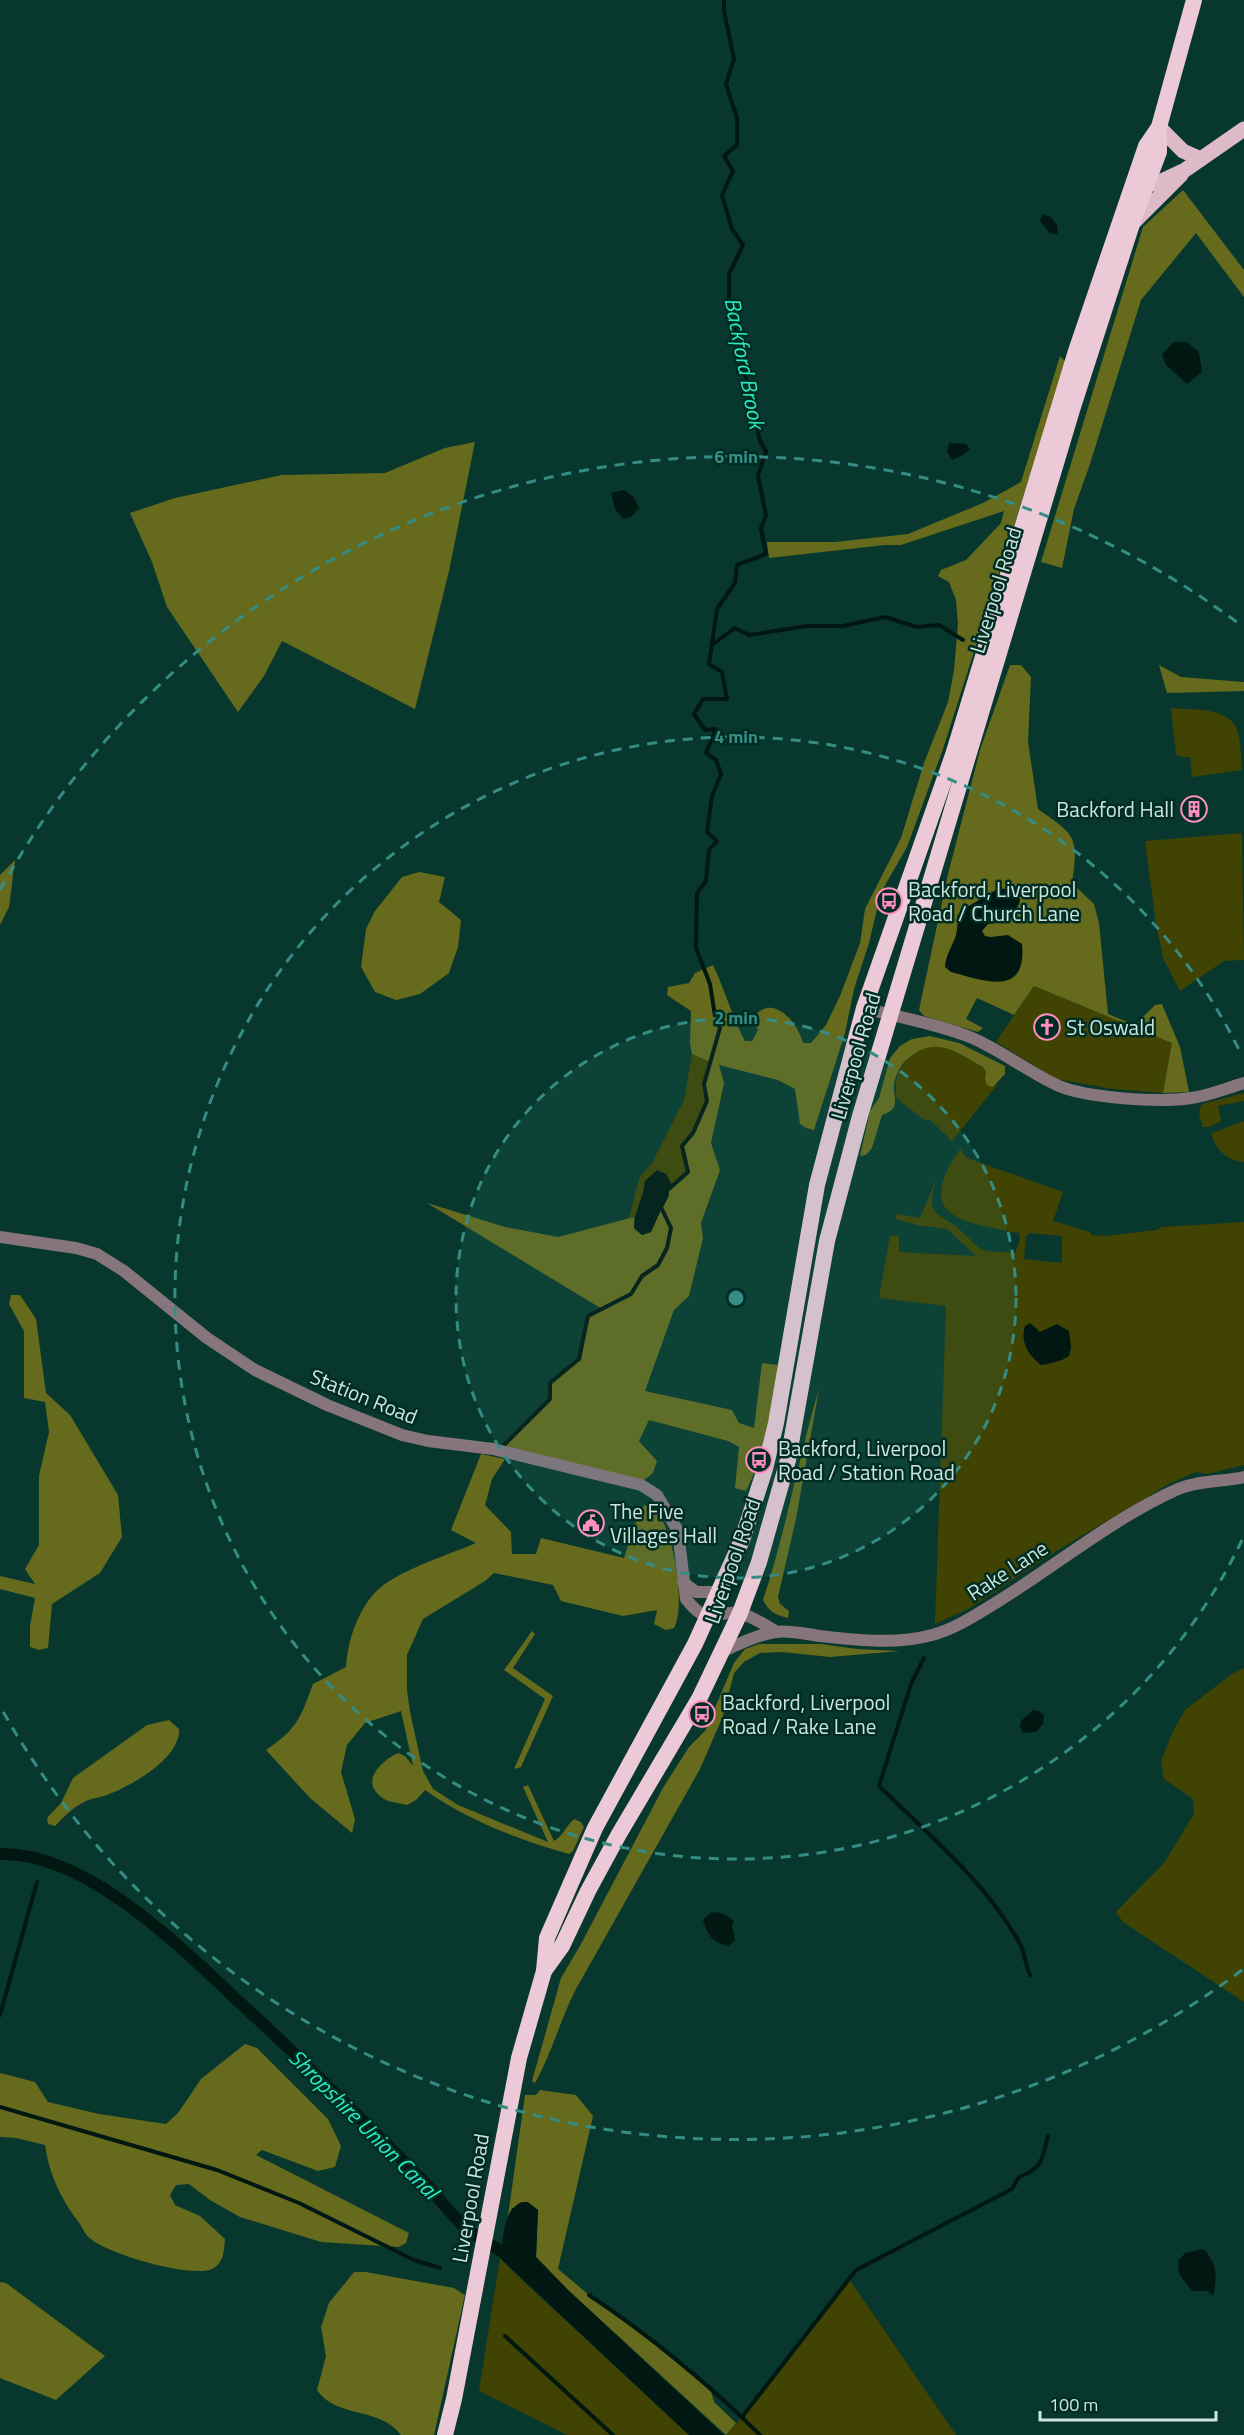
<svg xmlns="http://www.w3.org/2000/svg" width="1244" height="2435" font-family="'Titillium Web',sans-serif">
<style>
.green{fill:#404302;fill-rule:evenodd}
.forest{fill:#656a1c}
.water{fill:#011711}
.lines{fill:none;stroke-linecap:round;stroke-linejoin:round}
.stream{stroke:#011711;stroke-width:4}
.canal{stroke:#011711;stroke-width:12}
.tertiary{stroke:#86757b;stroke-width:12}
.primary{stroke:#debac8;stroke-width:15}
.trunk{stroke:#ecc9d6;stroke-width:16}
.ring{fill:none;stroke:#358c84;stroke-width:3;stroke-dasharray:10 8}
.labels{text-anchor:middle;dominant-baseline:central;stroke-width:5;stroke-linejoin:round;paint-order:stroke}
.street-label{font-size:21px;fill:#cde4dc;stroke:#002d23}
.poi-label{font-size:21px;fill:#cde4dc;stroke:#002d23;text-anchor:start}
.water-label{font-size:22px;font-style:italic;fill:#28edc3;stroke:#002d23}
.centre{fill:#358c84;stroke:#002d23;stroke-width:3}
.ring-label{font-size:18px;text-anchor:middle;font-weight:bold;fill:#358c84;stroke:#002d23;stroke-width:5;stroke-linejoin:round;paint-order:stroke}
</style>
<rect width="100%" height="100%" fill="#08382d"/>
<!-- green -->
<g class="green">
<path d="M1171,708c18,2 51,-1 63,16 8,11 6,33 8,46l-50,7 -2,-20h-9l-5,-3z"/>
<path d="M1242,833l2,127 -20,1 -44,30 -17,-33 -7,-34 -11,-83z"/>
<path d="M1034,986l139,57 -10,50 -49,-4 -58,-10 -60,-37z"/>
<path d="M930,1045l19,3 34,19 3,5 -1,7 8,8 5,-3 -46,57 -22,-21h-5l-28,-21c-6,-27 9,-43 33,-54z"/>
<path d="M692,1054l21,3 -9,27 3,17 -14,32 -11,13 6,26 -16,13 -6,-11 -21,7 -2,19 -9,17 -5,1 11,-42 11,-11 33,-65z"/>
<path d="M1244,1093v8l-26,5 3,15 -12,6h-6c-3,-8 -6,-15 -1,-23z"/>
<path d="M1244,1121v41c-14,0 -28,-12 -32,-26v-3z"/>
<path d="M960,1149l7,9 96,34 -10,29 37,11 2,3 13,1 52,-6 5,-3 82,-5v243l-37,9 -11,-2 -29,13 -109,65 -88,58 -35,16 11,-318 -67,-8 11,-63 9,1v16l77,4 -29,-27 -30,-4 -22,-6 2,-5 23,4 17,-41 -5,18v11l5,8 19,12 23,22 8,3 28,2 5,-14 -1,-6c-58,-11 -106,-16 -59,-84zM1030,1233l32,3v27l-38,-4 2,-23zM1029,1323l11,9 29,5 2,11 -8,12 -22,4 -15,-17z"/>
<path d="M1244,1668v334l-121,-80 -7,-10 48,-49 30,-49 -1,-15 -29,-20 -3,-18 12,-30 12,-21 47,-36z"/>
<path d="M500,2258l22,22 167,155h-122l-88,-44z"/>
<path d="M849,2279l107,156h-230l16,-18z"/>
</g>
<!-- forest -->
<g class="forest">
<path d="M1183,190l61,80v27l-48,-64 -55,67 -51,164 -16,45 -12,59 -21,-6 102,-335z"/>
<path d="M1060,356l5,5 -9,33 -113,355 -36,98 -23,40 -5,14 -10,42 -15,46 -9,44 -31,97 -8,-2 -6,-4 -5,-35 -17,-9 -59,-15 5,18 -13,60 9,27 -19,53 2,15 -14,58 -15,14 -29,81 87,19 7,13 15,5 8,-65 16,2c-6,44 -12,86 -32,126l-11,-3 4,-41 -11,-6 -79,-21 -10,21 18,20 -4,12 -10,8 -140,-35 47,-47v-16l29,-24 9,-43 14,-7 -175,-106 78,24 53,10 76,-20 1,12 7,6 9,-3 21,-47 16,-13 -6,-26 11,-13 14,-32 -3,-17 7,-22 -19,-8 -2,-10 1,-33 -24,-16 1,-8 21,-4 6,-10 18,-8c12,25 19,52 32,76h7l6,-11 -6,-11c20,-28 45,2 51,24h8l15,-18 14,-29 20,-53 5,-34 36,-71 23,-75 24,-61 6,-32 4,-46 -2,-24 -7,-18 -11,-6 3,-6 25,-10 35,-37 3,-12 -103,34h-16l-116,13 -2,-16h68l73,-8 75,-31 38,-21z"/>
<path d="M475,442l-26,129 -34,138 -133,-68 -18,35 -26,36 -71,-105 -15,-45 -22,-49 45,-15 107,-23 103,-2 60,-25z"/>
<path d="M1010,665h11l10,12 -3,65 10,67c37,26 41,27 34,74l22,21 5,19 9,91 27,11 20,-20 7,-1 18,43 9,45 -26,1 9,-50 -138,-57 -20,29 -37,-17 -11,21 17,9 -5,4 -54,-16 -5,-6 29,-136 32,-124z"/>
<path d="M1159,665l22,12 63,5v9l-77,2z"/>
<path d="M15,860l-6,47 -9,18v-50z"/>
<path d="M419,872l26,5 -6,25 22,18 -3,27 -9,26 -29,21 -24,6 -21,-8 -14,-25 5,-38 9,-18 27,-34z"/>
<path d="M930,1036l29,7 46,23v8l-12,13 -6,-2 -2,-6 1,-7 -3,-5c-26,-14 -46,-32 -73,-10 -8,6 -15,17 -16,28 -1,15 8,23 -12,30l-10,33 -6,7 -6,1 10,-45 9,-13 11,-40 10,-12 12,-7z"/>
<path d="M11,1295h9l16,24 10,74 24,22 48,80 4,42 -22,36 -48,31 -4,44 -9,2 -9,-3v-21l5,-28 -35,-9v-13l35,8 -10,-15 14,-24v-69l10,-44 -4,-30 -21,-4v-67l-15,-27z"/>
<path d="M819,1389l-23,130 -18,78 2,7 9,7 -1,7c-12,-3 -19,-6 -25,-18 23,-69 35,-141 56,-211z"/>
<path d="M481,1454l24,5 -13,20 -7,26 26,27 1,22h24l5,-16 83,20 11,-34 9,-19c5,2 12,5 15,10 15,21 27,90 15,113l-8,2 -12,-6 3,-14 -34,6 -62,-15 -8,-16 -59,-12 -9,8 -62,38 -16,36v35l3,22 13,59 10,18 25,16 90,37 -25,-55 5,-2 26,56c9,-5 12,-15 20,-22l7,3 3,5 -11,24 -4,3c-50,-14 -102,-34 -144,-64l-9,10 -9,5c-9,-2 -21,-3 -27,-9 -20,-16 3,-36 18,-43l7,3 8,10 -12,-55 -36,12 -18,22 -6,27 14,47 -3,14 -42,-35 -44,-48c31,-21 34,-31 47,-66l33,-17c2,-31 16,-71 45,-87 26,-16 57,-25 85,-37l-25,-13z"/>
<path d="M532,1631l3,3 -22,34 40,28 -32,71 -7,2 31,-70 -41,-29z"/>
<path d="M759,1644h62l36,5 43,2 -70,6 -48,-5 -22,1 -16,9 -10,11 -11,43 -23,53 -124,220c-16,31 -24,64 -41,94l-3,-2 29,-103 20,-34 82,-156 26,-41 16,-16 29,-68 11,-14z"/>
<path d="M169,1720l10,9c2,29 -48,57 -72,66 -8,3 -16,3 -23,7 -11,5 -21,16 -29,24l-7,-2 -1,-6 14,-15 12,-25 74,-53z"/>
<path d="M245,2044l12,4 71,71 13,27 -6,21 -17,4 -56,-21 -6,5 153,78 -3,10 -7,4 -78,-5 -81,-25 -30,-17 -21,-16 -13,1 -6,10 5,10 25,11 25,23c-1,12 -1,22 -11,29 -19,12 -106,-14 -123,-29 -5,-3 -8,-10 -11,-15 -18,-23 -31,-49 -35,-79l-29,-7 -16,-1v-64l35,9 13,20 51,12 67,10 12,-11 23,-34z"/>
<path d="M540,2090l36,5 17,21 -35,153 31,26 32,21 90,75 3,11 22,21 -10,12 -158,-145 -32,-33 2,-47 -26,-2 -4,8 17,-121h11z"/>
<path d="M354,2272h12l88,16 11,7 -31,140h-33c-20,-28 -66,-17 -84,-45l9,-34 -5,-29 8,-24z"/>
<path d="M0,2282l6,1 99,73 -49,44 -56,-22z"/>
</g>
<!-- water -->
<g class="water">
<path d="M1042,214l9,3 6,8 1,10 -8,-2 -10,-12z"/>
<path d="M1174,342h13l12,10 3,20 -15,12 -21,-19 -4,-11z"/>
<path d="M949,443l17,1 4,5 -7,6 -11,5 -5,-8z"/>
<path d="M624,490l10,7 5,11 -8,9 -8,2 -8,-10 -4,-16z"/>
<path d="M999,888l12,2 9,9c-2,16 -17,24 -32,25l-6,7 3,5 6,1 17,-2 14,9c5,54 -37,37 -71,28l-6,-5c2,-21 15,-25 12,-51l5,-6 2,-7 5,3z"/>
<path d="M657,1170l9,4 6,11 -21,47 -9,3 -8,-7c0,-16 9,-29 11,-47z"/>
<path d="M1030,1323l10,9 17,-8 12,7 2,17 -2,8c-8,5 -20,8 -28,9 -13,-10 -21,-24 -16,-39z"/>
<path d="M1033,1710l6,1 5,4 -1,9 -7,8 -13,1 -3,-6 1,-6z"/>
<path d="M717,1912l9,3 8,6 -2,4 3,15 -6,6c-16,-3 -22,-11 -26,-26l7,-7z"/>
<path d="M522,2202h6l10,8 -2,47 32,33 156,145h-35l-189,-177c3,-17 3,-49 22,-56z"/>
<path d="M1203,2249c14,12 15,30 10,47l-5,-5h-16l-13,-17 -1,-13 7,-8z"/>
</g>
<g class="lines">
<!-- stream -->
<g class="stream">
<path d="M713,644l22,-16 14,7 58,-9h36l42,-9 32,10 22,-2 24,15"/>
<path d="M670,1188l18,-16 -6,-26 11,-13 14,-32 -3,-17 16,-56 -5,-12 -5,-32 -14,-36 1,-55 9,-12 3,-31 8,-9 -10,-9 5,-36 9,-22 -5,-14 -10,-7 10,-24 -11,1 -11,-16 9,-15h24l-5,-27 -13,-8 8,-55 18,-26 2,-18 29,-11 -5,-26 5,-13 -8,-39 8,-25 -6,-10 -31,-137v-30l14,-29 -11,-16 -10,-34 11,-24 -9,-15 13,-11v-27l-11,-34 8,-25 -10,-48v-11"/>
<path d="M503,1446l47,-47v-16l29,-24 9,-43 43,-22 11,-18 16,-11 9,-17 4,-20 -10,-21 6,-12"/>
<path d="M924,1658l-13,26 -32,102c50,49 107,96 141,158 5,9 5,21 10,31"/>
<path d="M0,2015l37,-133"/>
<path d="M0,2107l217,63 82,33 115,57 26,8"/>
<path d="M589,2295c59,39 121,90 171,140"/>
<path d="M505,2336l108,99"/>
<path d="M742,2417l114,-147 156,-81 7,-12c24,-9 23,-18 29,-41"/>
</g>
<!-- canal -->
<path class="canal" d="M0,1854c90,-2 186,99 248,156 61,56 118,114 176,172 15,15 27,34 43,47 14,12 32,19 46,30"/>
<!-- tertiary -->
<g class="tertiary">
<path d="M864,1008c34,9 74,16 106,29 31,13 58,35 89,49 29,12 100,17 132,12 18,-2 36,-10 53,-15"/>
<path d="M0,1237l76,11 21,6 27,17 83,67 48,32 72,35 75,30 26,6 65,8 148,36 16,10 21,36 8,68c25,32 30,8 56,15 12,3 24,12 35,18"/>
<path d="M683,1582l13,10h23"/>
<path d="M724,1651c16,-8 33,-16 51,-19 14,-2 30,2 45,4 37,4 76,9 112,-1 23,-6 45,-21 65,-33 60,-37 116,-84 181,-113 21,-9 44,-7 66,-12"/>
</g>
<!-- primary -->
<g class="primary">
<path d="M1159,127l24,24 18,8"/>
<path d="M1137,182l18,2 30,-14 59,-41"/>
<path d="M1132,224l49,-49"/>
</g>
<!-- trunk -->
<g class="trunk">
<path d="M544,1971l18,-25 26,-55 31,-57 81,-137 40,-84 19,-51 29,-102 39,-219 33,-125 212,-706 60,-186 27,-72v-25l35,-127"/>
<path d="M445,2435l9,-36 65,-341 25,-87 3,-33 48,-110 100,-184 47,-104 23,-71 11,-46 41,-238 47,-177 89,-253 123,-404 70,-205 13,-19"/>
</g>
</g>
<!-- distance rings -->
<circle cx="736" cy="1298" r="280" fill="#358c84" fill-opacity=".12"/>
<g class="ring">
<circle cx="736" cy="1298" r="280"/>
<path d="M1242 1540A561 561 0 1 1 1242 1056"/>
<path d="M1242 1970A841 841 0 0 1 0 1706M0 890A841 841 0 0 1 1242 626"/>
</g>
<!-- icons -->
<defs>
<g id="building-ring" transform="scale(1.35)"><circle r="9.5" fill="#002d23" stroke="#fd8ebf" stroke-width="1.5"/><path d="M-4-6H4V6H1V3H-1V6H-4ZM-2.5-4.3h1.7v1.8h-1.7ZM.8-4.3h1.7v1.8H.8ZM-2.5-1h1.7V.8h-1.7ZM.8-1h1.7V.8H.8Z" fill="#fd8ebf"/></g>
<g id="bus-ring" transform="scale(1.35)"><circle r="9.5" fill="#002d23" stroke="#fd8ebf" stroke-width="1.5"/><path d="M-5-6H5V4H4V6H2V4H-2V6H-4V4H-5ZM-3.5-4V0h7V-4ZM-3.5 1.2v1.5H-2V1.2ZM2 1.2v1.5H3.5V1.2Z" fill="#fd8ebf"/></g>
<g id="church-ring" transform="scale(1.35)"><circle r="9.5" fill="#002d23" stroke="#fd8ebf" stroke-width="1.5"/><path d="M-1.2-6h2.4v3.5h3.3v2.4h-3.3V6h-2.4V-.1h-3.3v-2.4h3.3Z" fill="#fd8ebf"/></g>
<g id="civic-ring" transform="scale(1.35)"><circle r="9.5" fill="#002d23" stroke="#fd8ebf" stroke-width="1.5"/><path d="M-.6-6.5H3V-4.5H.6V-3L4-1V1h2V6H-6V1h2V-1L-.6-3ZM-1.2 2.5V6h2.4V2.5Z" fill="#fd8ebf"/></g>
</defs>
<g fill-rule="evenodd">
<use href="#building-ring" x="1194" y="809"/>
<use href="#bus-ring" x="889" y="901"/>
<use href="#church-ring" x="1047" y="1027"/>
<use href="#bus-ring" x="759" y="1460"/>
<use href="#civic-ring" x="591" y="1523"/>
<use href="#bus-ring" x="702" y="1714"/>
</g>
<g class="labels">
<!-- street labels -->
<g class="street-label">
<text transform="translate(995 590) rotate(-73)">Liverpool Road</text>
<text transform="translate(855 1056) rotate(-74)">Liverpool Road</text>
<text transform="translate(364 1396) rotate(22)">Station Road</text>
<text transform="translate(732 1561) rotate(-71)">Liverpool Road</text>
<text transform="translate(1007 1570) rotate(-33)">Rake Lane</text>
<text transform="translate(470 2198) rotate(-80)">Liverpool Road</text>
</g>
<!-- poi labels -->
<g class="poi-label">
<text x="1174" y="809" text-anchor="end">Backford Hall</text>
<text x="908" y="889">Backford, Liverpool<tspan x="908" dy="24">Road / Church Lane</tspan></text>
<text x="1066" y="1027">St Oswald</text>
<text x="778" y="1448">Backford, Liverpool<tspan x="778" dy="24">Road / Station Road</tspan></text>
<text x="610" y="1511">The Five<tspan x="610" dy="24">Villages Hall</tspan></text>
<text x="722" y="1702">Backford, Liverpool<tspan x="722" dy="24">Road / Rake Lane</tspan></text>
</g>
<!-- water labels -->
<g class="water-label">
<text transform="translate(745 363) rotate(79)">Backford Brook</text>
<text transform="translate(364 2124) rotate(45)">Shropshire Union Canal</text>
</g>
</g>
<circle cx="736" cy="1298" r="9" class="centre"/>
<g class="ring-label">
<text x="736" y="463">6 min</text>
<text x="736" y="743">4 min</text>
<text x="736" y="1024">2 min</text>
</g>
<!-- scale -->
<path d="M1040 2411v9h176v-9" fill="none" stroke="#cde4dc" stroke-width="3"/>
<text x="1049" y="2411" font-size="18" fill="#cde4dc" stroke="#002d23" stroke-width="4.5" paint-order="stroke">100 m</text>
</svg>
